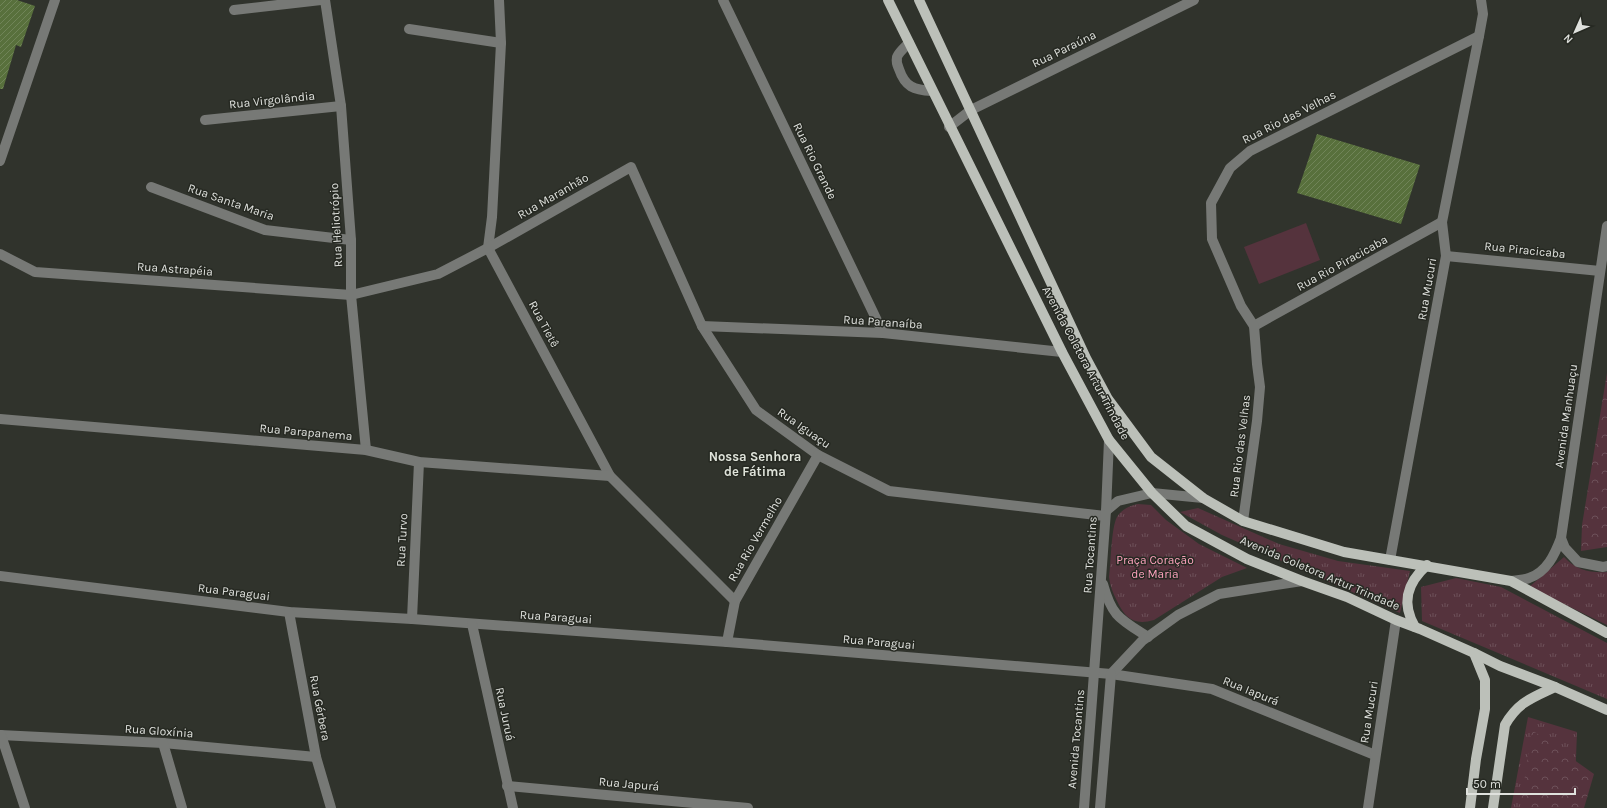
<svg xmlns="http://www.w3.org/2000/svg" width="1607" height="808" font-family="Karla,sans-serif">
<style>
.grass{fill:url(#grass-tufts)}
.forest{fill:url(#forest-crowns)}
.pitch{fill:#55333d}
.building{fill:url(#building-hatch)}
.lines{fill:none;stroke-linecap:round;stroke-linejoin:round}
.minor{stroke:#777976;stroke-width:10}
.major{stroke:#bcc0b9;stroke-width:10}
.labels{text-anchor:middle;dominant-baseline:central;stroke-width:3;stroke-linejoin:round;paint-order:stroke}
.street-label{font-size:12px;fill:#dfe1dd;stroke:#262922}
.park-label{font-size:12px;fill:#fca1bc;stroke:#262922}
.neighbourhood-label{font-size:13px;font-weight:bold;fill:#dfe3da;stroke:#262922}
</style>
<defs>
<pattern id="grass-tufts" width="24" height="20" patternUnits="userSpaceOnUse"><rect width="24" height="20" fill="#55333d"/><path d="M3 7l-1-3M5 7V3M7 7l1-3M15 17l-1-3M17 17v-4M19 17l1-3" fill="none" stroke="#6d5059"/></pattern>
<pattern id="forest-crowns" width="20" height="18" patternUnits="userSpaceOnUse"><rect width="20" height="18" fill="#55333d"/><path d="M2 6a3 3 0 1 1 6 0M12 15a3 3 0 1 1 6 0" fill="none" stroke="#6d5059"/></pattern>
<pattern id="building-hatch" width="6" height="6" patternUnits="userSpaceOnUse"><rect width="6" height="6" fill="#58703c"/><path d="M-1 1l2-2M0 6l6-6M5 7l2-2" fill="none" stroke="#708458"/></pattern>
</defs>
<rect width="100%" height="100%" fill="#30332c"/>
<!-- grass -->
<g class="grass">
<path d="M1138,504l13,1 15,15 33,24 48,24 -25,9 -68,43c-20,6 -29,-2 -37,-19 -4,-8 -7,-15 -8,-24 2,-13 2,-49 8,-60 5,-8 12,-11 21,-13z"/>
<path d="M1198,508l81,36 59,17 72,10 -10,42 -178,-78 -42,-23z"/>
<path d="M1564,557c12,13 26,16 43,15v53l-78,-38z"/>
<path d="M1456,578l45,9 106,56v56l-185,-78 -1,-34z"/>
<path d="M1528,717l49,15 -3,76h-63z"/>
</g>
<!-- forest -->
<g class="forest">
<path d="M1607,373v174l-26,4 1,-26z"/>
<path d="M1532,730l62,44 -10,34h-64z"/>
</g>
<!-- pitch -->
<path class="pitch" d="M1306,223l14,37 -61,24 -15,-37z"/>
<!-- building -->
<g class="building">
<path d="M0,0h17l18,6 -14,41 -5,-2 -13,44h-3z"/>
<path d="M1317,134l103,31 -19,59 -104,-31z"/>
</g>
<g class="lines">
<!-- minor -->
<g class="minor">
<path d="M325,0l16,106 10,134v55l15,155"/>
<path d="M499,0l2,43 -9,174 -4,31 122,228 125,125"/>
<path d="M723,0l160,333"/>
<path d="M234,10l87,-10"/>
<path d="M409,29l92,14"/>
<path d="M909,43c-4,4 -10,9 -12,14 -1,5 0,8 2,12 6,18 15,21 33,22"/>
<path d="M205,120l136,-14"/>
<path d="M949,127l22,-17 223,-110"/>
<path d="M0,161l55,-161"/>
<path d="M151,187l114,43 86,10"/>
<path d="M0,254l35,18 316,23 87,-21 50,-26 143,-81 71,159 54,84 62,45 71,36 216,25"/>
<path d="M1446,256l154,15"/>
<path d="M702,326l181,7 179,19"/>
<path d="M1254,326l188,-104"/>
<path d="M0,419l366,31 53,12 191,14"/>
<path d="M1106,511l12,-10 34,-8 51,5"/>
<path d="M1243,521l14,-100 3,-34 -3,-23 -3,-38 -13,-20 -29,-67 -1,-36 19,-35 20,-17 229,-115"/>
<path d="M1561,538l4,10 13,14 25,5 4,-1"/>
<path d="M1390,560l56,-304 -4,-34 37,-186 4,-22 -2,-14"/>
<path d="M0,576l289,36 123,7 315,23 384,32 101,15 163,66"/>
<path d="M1511,581c6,-1 13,-1 18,-3 18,-6 26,-24 32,-40l46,-312"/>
<path d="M1103,584c9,33 17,35 45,53"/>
<path d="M289,612l27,145 15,51"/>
<path d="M412,619l7,-157"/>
<path d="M472,624l41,184"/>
<path d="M727,642l8,-41 83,-146"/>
<path d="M1111,674l31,-33 36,-26 41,-21 83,-13"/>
<path d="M0,735l163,8 153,14"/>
<path d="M1,735l24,73"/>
<path d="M163,743l19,65"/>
<path d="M507,786l241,22"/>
<path d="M1084,808l22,-297 3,-71"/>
<path d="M1100,808l11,-134"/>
<path d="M1368,808l28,-188"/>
</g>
<!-- major -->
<g class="major">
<path d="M888,0l174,352 47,88 43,53 34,33 61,33 55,22 45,16 49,23 24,9 54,24 26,13 55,21 52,23"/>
<path d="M919,0l167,358 22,41 43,58 52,41 40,23 101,31 167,29 96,52"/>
<path d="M1415,627c-14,-24 -8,-44 12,-62"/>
<path d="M1470,808l6,-49 9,-50v-29l-11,-27"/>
<path d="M1493,808l12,-83c13,-23 27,-27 50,-38"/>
</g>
</g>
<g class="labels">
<!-- street labels -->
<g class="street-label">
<text transform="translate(1064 49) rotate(-26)">Rua Paraúna</text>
<text transform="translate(272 100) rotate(-6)">Rua Virgolândia</text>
<text transform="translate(1289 117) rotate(-27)">Rua Rio das Velhas</text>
<text transform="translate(815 161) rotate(64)">Rua Rio Grande</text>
<text transform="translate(553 196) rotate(-30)">Rua Maranhão</text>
<text transform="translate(231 202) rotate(19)">Rua Santa Maria</text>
<text transform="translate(336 225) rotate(-93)">Rua Heliotrópio</text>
<text transform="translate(1525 250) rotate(6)">Rua Piracicaba</text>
<text transform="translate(1342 263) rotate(-29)">Rua Rio Piracicaba</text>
<text transform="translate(175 269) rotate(4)">Rua Astrapéia</text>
<text transform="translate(1427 289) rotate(-80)">Rua Mucuri</text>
<text transform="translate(883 322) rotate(4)">Rua Paranaíba</text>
<text transform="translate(544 324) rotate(62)">Rua Tietê</text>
<text transform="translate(1086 363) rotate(62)">Avenida Coletora Artur Trindade</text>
<text transform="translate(1566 416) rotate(-82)">Avenida Manhuaçu</text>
<text transform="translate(804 428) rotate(35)">Rua Iguaçu</text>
<text transform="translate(306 432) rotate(5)">Rua Parapanema</text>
<text transform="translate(1240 446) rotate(-83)">Rua Rio das Velhas</text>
<text transform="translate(755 539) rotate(-60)">Rua Rio Vermelho</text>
<text transform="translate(402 540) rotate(-87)">Rua Turvo</text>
<text transform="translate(1090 555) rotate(-86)">Rua Tocantins</text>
<text transform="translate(1320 573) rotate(23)">Avenida Coletora Artur Trindade</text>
<text transform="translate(234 592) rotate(7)">Rua Paraguai</text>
<text transform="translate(556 617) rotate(4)">Rua Paraguai</text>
<text transform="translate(879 642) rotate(5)">Rua Paraguai</text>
<text transform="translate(1251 691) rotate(22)">Rua Iapurá</text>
<text transform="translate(320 708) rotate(79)">Rua Gérbera</text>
<text transform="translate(1369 712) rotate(-81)">Rua Mucuri</text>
<text transform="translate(505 714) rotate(78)">Rua Juruá</text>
<text transform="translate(159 731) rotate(4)">Rua Gloxínia</text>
<text transform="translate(1076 739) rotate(-85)">Avenida Tocantins</text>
<text transform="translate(629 784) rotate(5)">Rua Japurá</text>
</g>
<!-- park labels -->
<g class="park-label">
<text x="1155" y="560">Praça Coração<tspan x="1155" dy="14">de Maria</tspan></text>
</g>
<!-- neighbourhood labels -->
<g class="neighbourhood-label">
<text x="755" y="456">Nossa Senhora<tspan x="755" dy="15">de Fátima</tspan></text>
</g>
</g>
<!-- north arrow -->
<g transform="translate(1575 32) rotate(225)" stroke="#262922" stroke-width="3" paint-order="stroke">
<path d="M0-3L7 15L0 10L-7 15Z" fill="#dfe1dd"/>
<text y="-6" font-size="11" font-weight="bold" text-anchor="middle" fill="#dfe1dd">N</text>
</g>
<!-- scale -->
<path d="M1467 788v6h108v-6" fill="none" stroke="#dfe1dd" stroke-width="2"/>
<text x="1473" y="788" font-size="12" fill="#dfe1dd" stroke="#262922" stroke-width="3" paint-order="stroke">50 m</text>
</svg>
